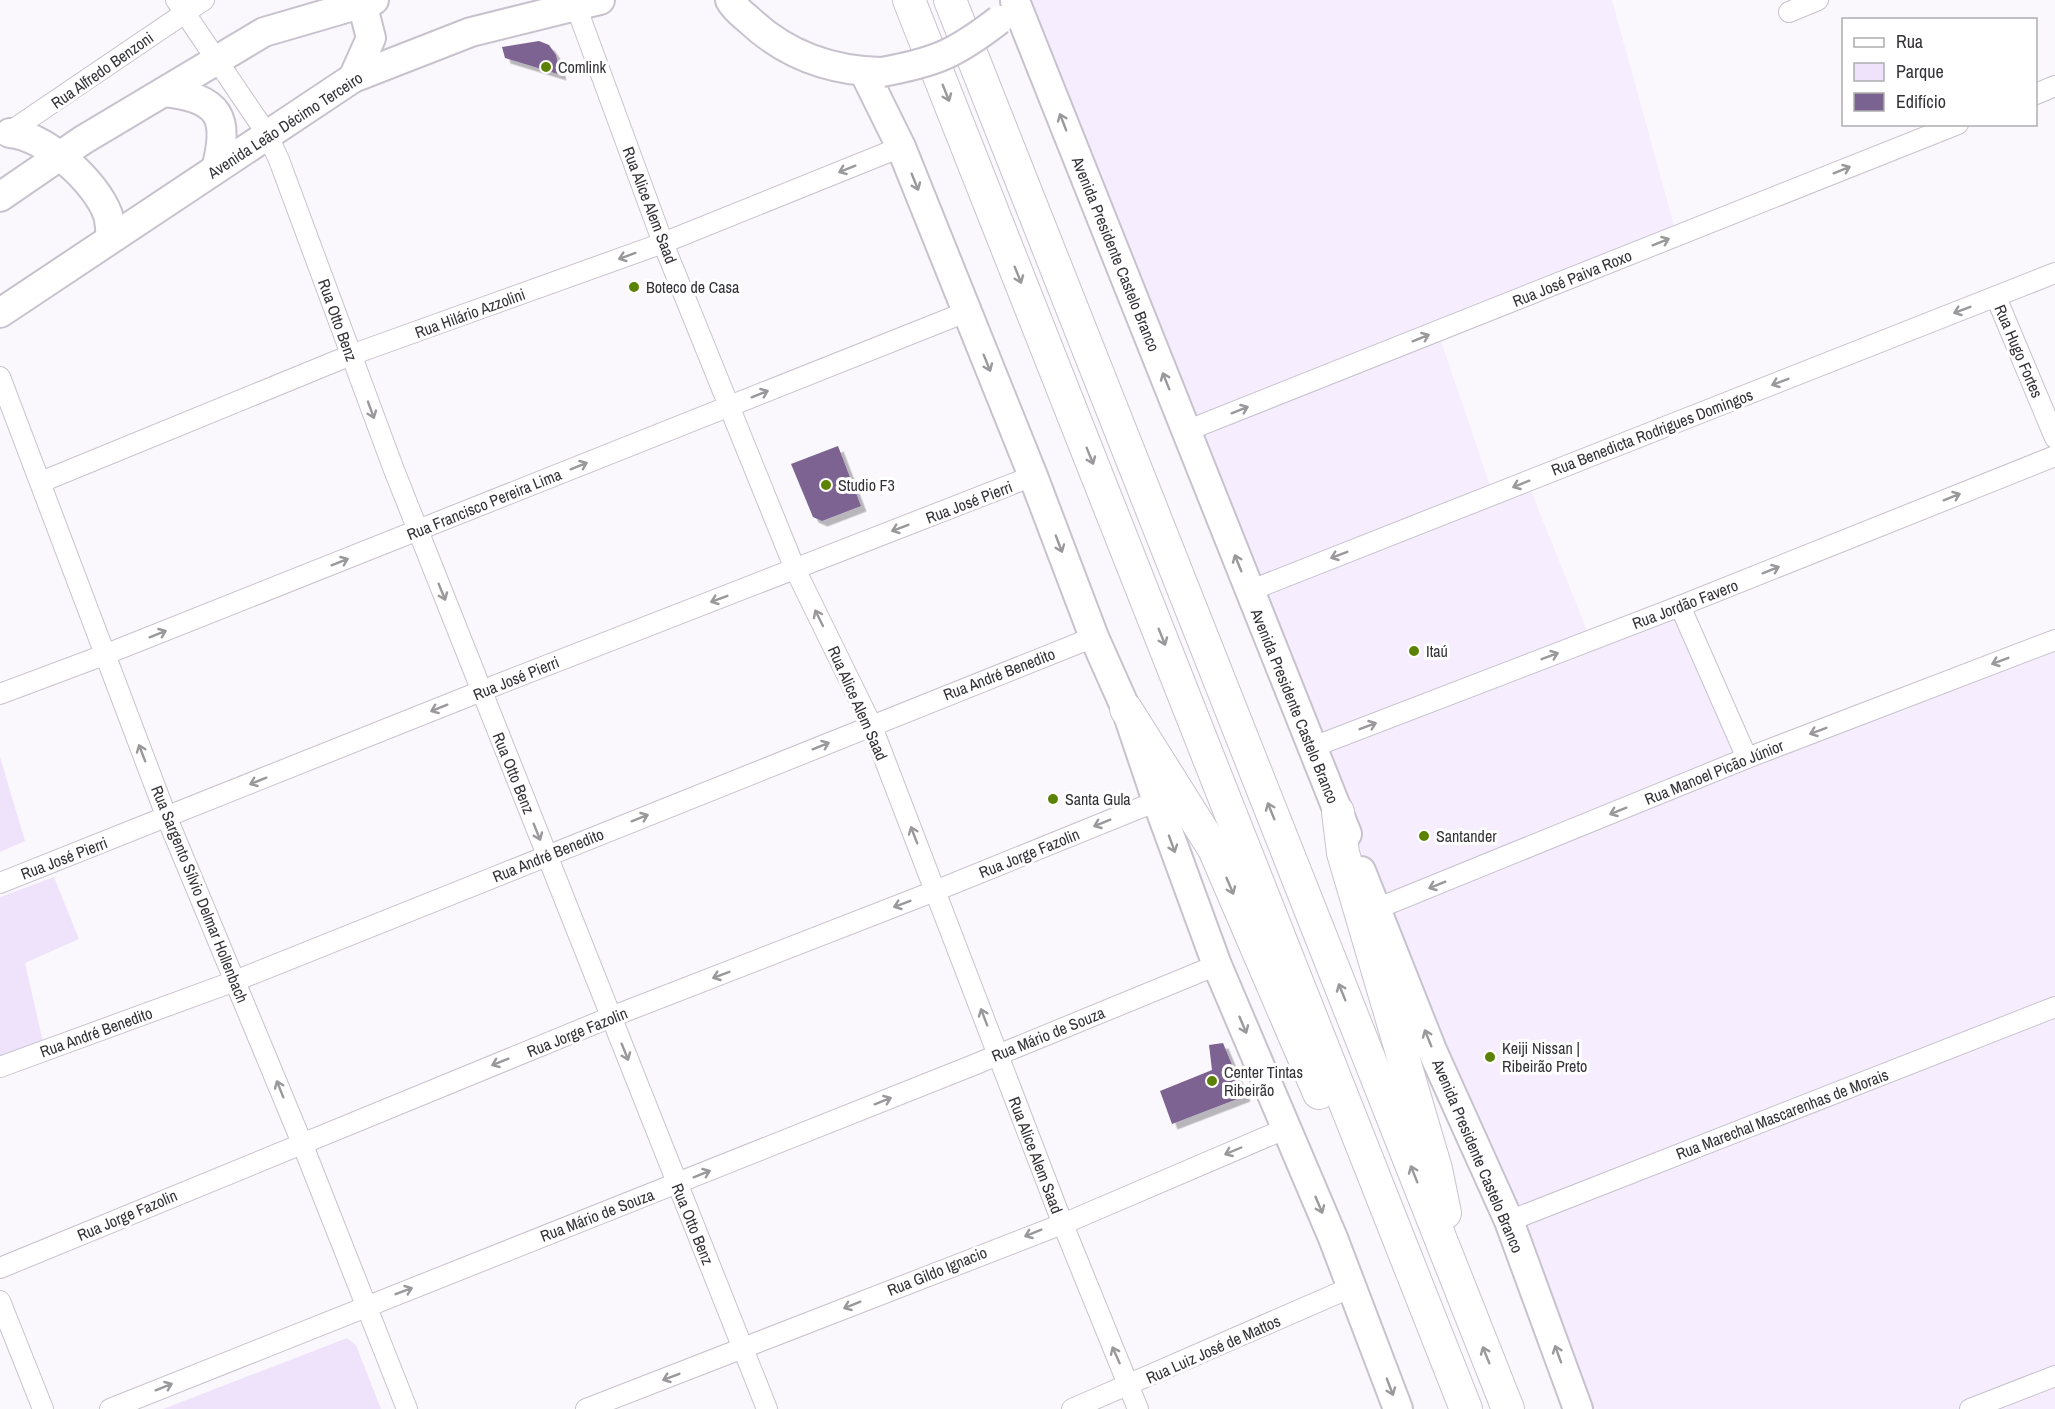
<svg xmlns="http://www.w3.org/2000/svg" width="2055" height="1409" font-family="'Archivo Narrow',sans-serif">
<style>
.built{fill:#f6eefe}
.green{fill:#efe3fb}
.building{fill:#7b6391;filter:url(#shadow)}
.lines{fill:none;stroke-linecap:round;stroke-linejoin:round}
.minor-casing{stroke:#c8c2ce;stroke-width:22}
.secondary-casing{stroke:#c8c2ce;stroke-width:32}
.primary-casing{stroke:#c8c2ce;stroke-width:34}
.minor{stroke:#fff;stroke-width:20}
.secondary{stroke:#fff;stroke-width:28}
.primary{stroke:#fff;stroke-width:32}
.secondary-bridge-casing{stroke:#c8c2ce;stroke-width:32;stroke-linecap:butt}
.secondary-bridge{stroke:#fff;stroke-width:28}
.oneway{stroke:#9a989b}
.poi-dot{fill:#5b8204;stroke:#fff;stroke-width:2}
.labels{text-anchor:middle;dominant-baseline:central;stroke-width:6;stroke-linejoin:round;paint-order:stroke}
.poi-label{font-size:16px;fill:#343237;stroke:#fff;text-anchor:start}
.street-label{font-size:16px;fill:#343237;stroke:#fff}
</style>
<defs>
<filter id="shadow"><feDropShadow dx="5.5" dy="5.5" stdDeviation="0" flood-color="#0004"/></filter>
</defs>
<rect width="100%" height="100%" fill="#fbf8fd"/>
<!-- built -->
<path class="built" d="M1016,0h596l65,236 -239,96 55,162 34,-13 64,159 89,-34 67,152 308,-118v769h-477l-202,-500z"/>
<!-- green -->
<g class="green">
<path d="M0,757l25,84 -25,11z"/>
<path d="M54,877l25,62 -54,24 18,79 -43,16v-161z"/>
<path d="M347,1338l9,7 25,64h-218z"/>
</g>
<!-- building -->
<g class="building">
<path d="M539,41l10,4 7,10 5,20 -56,-17 -3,-11z"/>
<path d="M838,446l23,60 -39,15 -9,-4 -22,-53z"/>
<path d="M1223,1043l22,53 -73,28 -12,-33 52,-21 -3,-25z"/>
</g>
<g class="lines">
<!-- minor casing -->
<g class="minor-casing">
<g id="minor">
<path d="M176,0l91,134 12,26 115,310 373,939"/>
<path d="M571,0l9,17 83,226 132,326 76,155 191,498 76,187"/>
<path d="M1789,12l29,-12"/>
<path d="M2036,94l19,-8"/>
<path d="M5,135l199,-135"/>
<path d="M1996,297l59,141"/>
<path d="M0,377l167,441 135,325 105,266"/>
<path d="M1186,431l772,-307"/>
<path d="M41,482l310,-127 312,-112 238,-96"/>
<path d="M1249,591l806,-318"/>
<path d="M1680,606l67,152"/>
<path d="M0,694l104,-39 862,-343"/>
<path d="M1313,747l367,-141 375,-150"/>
<path d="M0,883l494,-197 539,-210"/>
<path d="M1376,909l371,-151 308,-118"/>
<path d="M0,1067l235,-86 859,-344"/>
<path d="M1509,1221l546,-214"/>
<path d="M0,1268l611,-251 329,-128 217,-88"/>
<path d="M0,1301l43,108"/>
<path d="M110,1409l861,-343 246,-101"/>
<path d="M586,1409l484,-188 217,-93"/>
<path d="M1072,1409l280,-122"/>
<path d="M1970,1409l85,-33"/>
</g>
</g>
<!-- secondary casing -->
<g class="secondary-casing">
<g id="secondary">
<path d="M730,0c4,8 12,14 19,20 37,35 82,51 133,52"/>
<path d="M1015,1l332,833"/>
<path d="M864,72l37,75 132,329 61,161 32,72 31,92 60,164 116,273 65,171"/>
<path d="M353,78l18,-40 -9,-35"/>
<path d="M164,92c56,6 66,25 52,77"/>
<path d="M10,133c35,3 86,48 98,82 2,7 2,16 3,23"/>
<path d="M0,197l83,-57 181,-108 110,-32"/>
<path d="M0,313l353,-235 118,-46 129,-32"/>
<path d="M1361,871l71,179 77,171 69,188"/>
</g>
</g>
<!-- primary casing -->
<g class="primary-casing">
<g id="primary">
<path d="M909,0l557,1409"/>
<path d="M950,0l558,1409"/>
<path d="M1126,709l88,140 105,244"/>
<path d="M1338,812l5,41 93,316 9,44"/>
</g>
</g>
<!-- minor -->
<use href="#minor" class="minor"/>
<!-- secondary -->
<use href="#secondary" class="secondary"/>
<!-- primary -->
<use href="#primary" class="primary"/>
<!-- secondary-bridge casing -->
<g class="secondary-bridge-casing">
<path id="secondary-bridge" d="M882,72c54,-10 73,-18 117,-52"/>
</g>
<!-- secondary-bridge -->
<use href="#secondary-bridge" class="secondary-bridge"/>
</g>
<!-- one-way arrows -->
<defs><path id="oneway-shaft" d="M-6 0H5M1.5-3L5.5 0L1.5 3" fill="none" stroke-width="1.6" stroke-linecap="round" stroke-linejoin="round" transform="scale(1.5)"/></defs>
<g class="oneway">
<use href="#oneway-shaft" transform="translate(946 93) rotate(68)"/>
<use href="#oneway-shaft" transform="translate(1063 122) rotate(-111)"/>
<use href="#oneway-shaft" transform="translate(847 169) rotate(158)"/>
<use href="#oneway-shaft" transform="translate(1842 170) rotate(-22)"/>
<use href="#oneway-shaft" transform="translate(915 182) rotate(68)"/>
<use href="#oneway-shaft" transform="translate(1661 242) rotate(-22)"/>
<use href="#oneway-shaft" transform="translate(627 256) rotate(160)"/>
<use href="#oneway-shaft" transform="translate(1018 275) rotate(68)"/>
<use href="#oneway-shaft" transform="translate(1962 310) rotate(159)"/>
<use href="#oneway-shaft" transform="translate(1421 338) rotate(-22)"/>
<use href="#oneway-shaft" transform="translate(987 363) rotate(68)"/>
<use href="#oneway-shaft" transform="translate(1166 381) rotate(-112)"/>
<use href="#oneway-shaft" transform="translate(1780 382) rotate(159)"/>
<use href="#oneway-shaft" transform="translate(760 394) rotate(-22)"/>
<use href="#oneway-shaft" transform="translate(371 410) rotate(70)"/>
<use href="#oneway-shaft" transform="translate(1240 410) rotate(-22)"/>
<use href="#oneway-shaft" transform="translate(1090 456) rotate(68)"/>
<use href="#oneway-shaft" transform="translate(579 466) rotate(-22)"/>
<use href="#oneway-shaft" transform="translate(1521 484) rotate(158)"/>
<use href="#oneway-shaft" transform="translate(1952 497) rotate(-22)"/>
<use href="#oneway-shaft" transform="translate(900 528) rotate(159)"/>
<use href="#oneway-shaft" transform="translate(1059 544) rotate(69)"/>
<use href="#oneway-shaft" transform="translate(1339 555) rotate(159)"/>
<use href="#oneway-shaft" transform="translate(340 562) rotate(-22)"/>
<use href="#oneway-shaft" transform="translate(1238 563) rotate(-112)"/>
<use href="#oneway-shaft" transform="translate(1771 570) rotate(-22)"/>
<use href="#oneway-shaft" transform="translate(442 592) rotate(68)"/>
<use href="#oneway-shaft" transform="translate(719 599) rotate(159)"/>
<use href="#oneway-shaft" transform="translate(819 618) rotate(-116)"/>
<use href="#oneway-shaft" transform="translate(158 634) rotate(-22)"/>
<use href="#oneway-shaft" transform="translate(1162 637) rotate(68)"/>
<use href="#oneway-shaft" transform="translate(1550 656) rotate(-21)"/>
<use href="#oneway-shaft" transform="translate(2000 661) rotate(159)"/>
<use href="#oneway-shaft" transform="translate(439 708) rotate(158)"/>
<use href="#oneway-shaft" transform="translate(1368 726) rotate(-21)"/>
<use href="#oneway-shaft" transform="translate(1818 731) rotate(159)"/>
<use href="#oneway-shaft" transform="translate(821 746) rotate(-22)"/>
<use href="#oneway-shaft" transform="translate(142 753) rotate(-111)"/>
<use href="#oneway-shaft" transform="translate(258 781) rotate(158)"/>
<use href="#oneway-shaft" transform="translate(1271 811) rotate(-112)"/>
<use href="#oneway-shaft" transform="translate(1618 811) rotate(158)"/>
<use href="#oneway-shaft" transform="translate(640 818) rotate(-22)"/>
<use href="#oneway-shaft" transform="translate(1102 823) rotate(158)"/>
<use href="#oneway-shaft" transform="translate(537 832) rotate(68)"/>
<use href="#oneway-shaft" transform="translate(914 835) rotate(-111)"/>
<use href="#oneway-shaft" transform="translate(1172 844) rotate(70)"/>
<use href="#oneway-shaft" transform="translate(1437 885) rotate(158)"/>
<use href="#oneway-shaft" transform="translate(1230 886) rotate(67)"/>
<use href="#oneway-shaft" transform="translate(902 904) rotate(159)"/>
<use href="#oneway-shaft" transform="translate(721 975) rotate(159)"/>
<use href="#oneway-shaft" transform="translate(1342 992) rotate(-112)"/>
<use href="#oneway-shaft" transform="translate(984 1017) rotate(-111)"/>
<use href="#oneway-shaft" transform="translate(1243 1025) rotate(67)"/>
<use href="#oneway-shaft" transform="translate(1428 1038) rotate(-112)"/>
<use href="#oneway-shaft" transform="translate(625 1052) rotate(68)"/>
<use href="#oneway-shaft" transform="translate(500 1062) rotate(158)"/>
<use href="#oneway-shaft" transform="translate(280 1089) rotate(-112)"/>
<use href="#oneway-shaft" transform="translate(883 1101) rotate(-22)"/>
<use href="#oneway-shaft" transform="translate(1233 1151) rotate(157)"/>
<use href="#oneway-shaft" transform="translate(702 1174) rotate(-22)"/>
<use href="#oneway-shaft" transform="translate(1414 1174) rotate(-112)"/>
<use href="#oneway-shaft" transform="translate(1319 1205) rotate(67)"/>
<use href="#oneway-shaft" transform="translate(1033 1233) rotate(158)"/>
<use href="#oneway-shaft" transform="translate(404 1291) rotate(-21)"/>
<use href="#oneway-shaft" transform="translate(852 1305) rotate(158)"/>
<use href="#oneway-shaft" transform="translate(1558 1354) rotate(-110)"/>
<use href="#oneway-shaft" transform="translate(1116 1355) rotate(-114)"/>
<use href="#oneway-shaft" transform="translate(1486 1355) rotate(-112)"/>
<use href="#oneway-shaft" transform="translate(671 1377) rotate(159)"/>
<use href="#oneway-shaft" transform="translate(164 1387) rotate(-22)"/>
<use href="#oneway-shaft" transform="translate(1390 1387) rotate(69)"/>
</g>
<!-- markers -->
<g class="poi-dot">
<circle cx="546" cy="67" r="6"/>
<circle cx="634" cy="287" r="6"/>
<circle cx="826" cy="485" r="6"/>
<circle cx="1414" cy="651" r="6"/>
<circle cx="1053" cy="799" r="6"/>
<circle cx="1424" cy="836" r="6"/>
<circle cx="1490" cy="1057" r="6"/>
<circle cx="1212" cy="1081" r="6"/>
</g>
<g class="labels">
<!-- poi labels -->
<g class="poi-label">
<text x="558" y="67">Comlink</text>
<text x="646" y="287">Boteco de Casa</text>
<text x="838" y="485">Studio F3</text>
<text x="1426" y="651">Itaú</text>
<text x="1065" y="799">Santa Gula</text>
<text x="1436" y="836">Santander</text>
<text x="1502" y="1048">Keiji Nissan |<tspan x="1502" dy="18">Ribeirão Preto</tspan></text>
<text x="1224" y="1072">Center Tintas<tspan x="1224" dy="18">Ribeirão</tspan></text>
</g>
<!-- street labels -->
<g class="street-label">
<text transform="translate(102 70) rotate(-35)">Rua Alfredo Benzoni</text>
<text transform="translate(285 125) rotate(-33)">Avenida Leão Décimo Terceiro</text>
<text transform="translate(650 205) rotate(69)">Rua Alice Alem Saad</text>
<text transform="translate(1116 254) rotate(68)">Avenida Presidente Castelo Branco</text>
<text transform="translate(1572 278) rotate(-22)">Rua José Paiva Roxo</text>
<text transform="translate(470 313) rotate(-20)">Rua Hilário Azzolini</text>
<text transform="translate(338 320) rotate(70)">Rua Otto Benz</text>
<text transform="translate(2019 351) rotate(67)">Rua Hugo Fortes</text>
<text transform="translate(1652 432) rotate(-21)">Rua Benedicta Rodrigues Domingos</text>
<text transform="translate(969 502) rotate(-21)">Rua José Pierri</text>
<text transform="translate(484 504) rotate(-22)">Rua Francisco Pereira Lima</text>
<text transform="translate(1685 604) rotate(-21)">Rua Jordão Favero</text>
<text transform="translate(999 674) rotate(-21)">Rua André Benedito</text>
<text transform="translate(516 678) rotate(-22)">Rua José Pierri</text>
<text transform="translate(858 703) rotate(66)">Rua Alice Alem Saad</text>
<text transform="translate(1295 706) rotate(68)">Avenida Presidente Castelo Branco</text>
<text transform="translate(1714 772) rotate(-22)">Rua Manoel Picão Júnior</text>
<text transform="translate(514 773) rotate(68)">Rua Otto Benz</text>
<text transform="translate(1029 853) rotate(-22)">Rua Jorge Fazolin</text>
<text transform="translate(548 855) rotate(-22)">Rua André Benedito</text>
<text transform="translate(64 858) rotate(-21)">Rua José Pierri</text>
<text transform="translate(200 894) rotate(68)">Rua Sargento Sílvio Delmar Hollenbach</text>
<text transform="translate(96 1032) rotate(-20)">Rua André Benedito</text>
<text transform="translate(577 1032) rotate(-22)">Rua Jorge Fazolin</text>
<text transform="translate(1048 1034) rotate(-22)">Rua Mário de Souza</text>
<text transform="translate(1782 1114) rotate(-21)">Rua Marechal Mascarenhas de Morais</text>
<text transform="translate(1036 1155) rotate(69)">Rua Alice Alem Saad</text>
<text transform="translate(1478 1156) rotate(67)">Avenida Presidente Castelo Branco</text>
<text transform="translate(127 1215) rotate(-23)">Rua Jorge Fazolin</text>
<text transform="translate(597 1215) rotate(-21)">Rua Mário de Souza</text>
<text transform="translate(693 1224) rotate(68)">Rua Otto Benz</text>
<text transform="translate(937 1271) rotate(-22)">Rua Gildo Ignacio</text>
<text transform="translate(1213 1349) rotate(-24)">Rua Luiz José de Mattos</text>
</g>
</g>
<!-- legend -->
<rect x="1842" y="18" width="195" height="108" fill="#ffffff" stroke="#aeadaf" stroke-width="1.5"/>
<rect x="1854" y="38" width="30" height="9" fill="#ffffff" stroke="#aeadaf" stroke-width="1.5"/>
<text x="1896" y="48" font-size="18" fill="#343237">Rua</text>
<rect x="1854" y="63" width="30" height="18" fill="#efe3fb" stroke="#aeadaf" stroke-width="1.5"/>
<text x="1896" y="78" font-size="18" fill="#343237">Parque</text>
<rect x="1854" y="93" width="30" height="18" fill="#7b6391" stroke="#aeadaf" stroke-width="1.5"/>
<text x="1896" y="108" font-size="18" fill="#343237">Edifício</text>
</svg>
